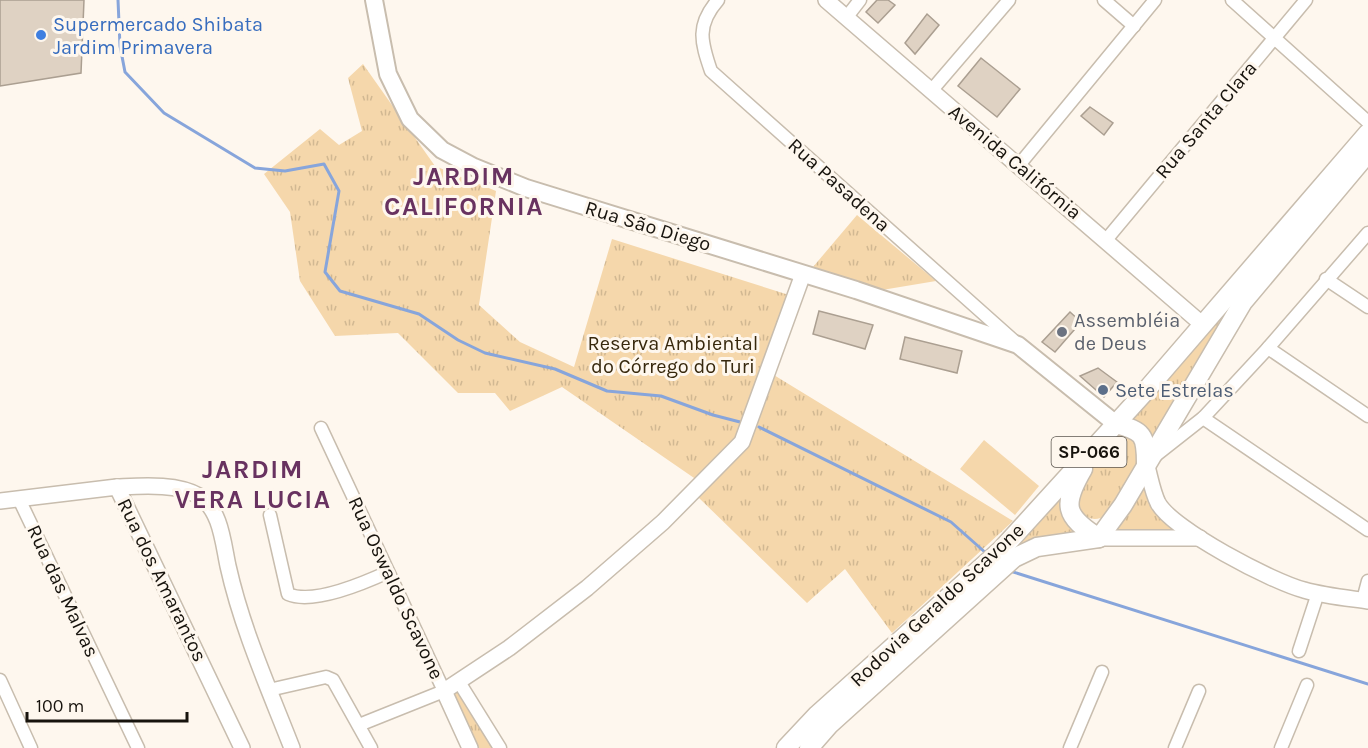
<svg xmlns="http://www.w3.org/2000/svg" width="1368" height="748" font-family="Karla,sans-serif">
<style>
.grass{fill:url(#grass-tufts)}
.pitch{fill:#f5d7ab}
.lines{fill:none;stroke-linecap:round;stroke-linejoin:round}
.stream{stroke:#87a5db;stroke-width:3}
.building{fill:#dfd2c3;stroke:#ab9f91;stroke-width:1.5}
.minor-casing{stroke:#c8bdae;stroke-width:15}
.tertiary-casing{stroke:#c8bdae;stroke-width:18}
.secondary-casing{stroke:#c8bdae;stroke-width:20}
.primary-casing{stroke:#c8bdae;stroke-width:21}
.minor{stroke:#fff;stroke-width:12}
.tertiary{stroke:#fff;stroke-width:15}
.secondary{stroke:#fff;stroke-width:16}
.primary{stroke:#fff;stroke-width:18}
.shop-dot{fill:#3f7fe0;stroke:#fef7ee;stroke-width:2}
.worship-dot{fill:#6b7280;stroke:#fef7ee;stroke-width:2}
.service-dot{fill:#5c6f8a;stroke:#fef7ee;stroke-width:2}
.labels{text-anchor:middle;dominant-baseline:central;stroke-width:6;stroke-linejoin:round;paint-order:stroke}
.shield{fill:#fef7ee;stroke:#5c5750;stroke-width:1.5}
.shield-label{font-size:18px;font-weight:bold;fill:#17130d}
.shop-label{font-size:20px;fill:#366cbe;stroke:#fef7ee;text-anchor:start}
.street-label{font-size:20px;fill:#17130d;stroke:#fef7ee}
.worship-label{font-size:20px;fill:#5b616d;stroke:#fef7ee;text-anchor:start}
.park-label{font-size:20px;fill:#37280d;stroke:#fef7ee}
.service-label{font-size:20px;fill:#4e5e75;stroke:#fef7ee;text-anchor:start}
.district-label{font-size:26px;font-weight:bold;letter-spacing:1.5px;fill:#683260;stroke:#fef7ee}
</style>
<defs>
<pattern id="grass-tufts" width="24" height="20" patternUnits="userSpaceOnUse" patternTransform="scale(1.5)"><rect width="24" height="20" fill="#f5d7ab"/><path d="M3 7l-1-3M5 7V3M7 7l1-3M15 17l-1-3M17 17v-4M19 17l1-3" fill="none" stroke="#d1b892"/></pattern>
</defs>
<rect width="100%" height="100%" fill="#fef7ee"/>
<!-- grass -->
<g class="grass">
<path d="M363,64l72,102 61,25 -17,114 41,37 54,25 38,-128 177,56 -25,74 249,152 -121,112 -47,-64 -38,34 -109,-106 -1,-17 -135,-93 -52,24 -15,-18h-37l-60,-60 -63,3 -35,-55 -10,-69 -26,-38 56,-45 19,16 23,-14 -14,-53z"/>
<path d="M857,215l79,66 -60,10 -63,-24z"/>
<path d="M1225,312l2,3 -73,130 -12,-19 -11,-9z"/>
<path d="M1120,434l11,1 11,19 -35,61c-12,7 -19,4 -29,-4l1,-26 37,-50z"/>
<path d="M1147,485l36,48 -73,-2z"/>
<path d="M1061,493l1,20 14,21 -68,22z"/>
<path d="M459,682l41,66h-30l-26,-57z"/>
</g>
<!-- pitch -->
<path class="pitch" d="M984,440l55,46 -24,29 -55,-46z"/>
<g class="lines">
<!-- stream -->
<g class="stream">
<path d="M118,0l2,46 5,26 39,41 91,55 30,3 39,-7 15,27 -14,81 15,19 79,23 39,26 27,13 70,16 52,22 54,5 52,19 27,7"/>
<path d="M759,427l192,95 36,32"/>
<path d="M1010,571l358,113"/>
</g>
</g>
<!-- building -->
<g class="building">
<path d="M0,0h84l-3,73 -81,13z"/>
<path d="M877,0h11l7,5 -17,18 -12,-11z"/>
<path d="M927,14l12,11 -24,29 -10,-11z"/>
<path d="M981,58l39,31 -23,28 -39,-31z"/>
<path d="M1090,107l23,16 -9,12 -23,-19z"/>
<path d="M819,311l54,14 -8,24 -52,-15z"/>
<path d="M1070,312l11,10 -26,30 -13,-10z"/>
<path d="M905,337l57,14 -5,22 -57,-14z"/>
<path d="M1098,368l19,14 -13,15 -24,-21z"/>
</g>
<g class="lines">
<!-- minor casing -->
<g class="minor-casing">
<g id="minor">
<path d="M718,0c-22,25 -17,42 -7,71l302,269"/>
<path d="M1104,0l30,26"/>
<path d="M1232,0l136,122"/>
<path d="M846,18l14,-18"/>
<path d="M931,91l78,-91"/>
<path d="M1019,165l136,-165"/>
<path d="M1106,240l200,-240"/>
<path d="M1326,279l42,28"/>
<path d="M1268,348l100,68"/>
<path d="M1203,418l165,112"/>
<path d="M321,428l123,263 -85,34"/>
<path d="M1156,455l47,-37 65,-70 100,-115"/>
<path d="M19,499l119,249"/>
<path d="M270,515l18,79c25,11 76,-11 100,-22"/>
<path d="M1363,600l5,-19"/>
<path d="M1299,651l19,-58"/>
<path d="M0,680l31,68"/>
<path d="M459,682l41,66"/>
<path d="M269,690l57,-13 7,3 38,68"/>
<path d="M1070,748l32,-76"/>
<path d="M1175,748l24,-57"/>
<path d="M1281,748l26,-63"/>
</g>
</g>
<!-- tertiary casing -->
<g class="tertiary-casing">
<g id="tertiary">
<path d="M826,0l377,325"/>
<path d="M1146,463c4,13 6,28 12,40 15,27 115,79 146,87 21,6 43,8 64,11"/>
<path d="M117,487c24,-1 60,-4 82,9 22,14 24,47 29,70 14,63 41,123 64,182"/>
<path d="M0,501l117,-14 125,261"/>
<path d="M1099,538h101"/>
<path d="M470,748l-26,-57 65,-43 78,-60 76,-66 79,-80 61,-168"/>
</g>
</g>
<!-- secondary casing -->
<g class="secondary-casing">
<path id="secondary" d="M374,0l14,74 22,45 32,31 32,17 52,21 330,102 162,55 98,79"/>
</g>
<!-- primary casing -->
<g class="primary-casing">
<g id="primary">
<path d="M1116,424c27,7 30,11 30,39"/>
<path d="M1083,469c-21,36 -19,47 16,69"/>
<path d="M786,748l31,-33 184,-165 142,-156 225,-261"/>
<path d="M809,748l20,-23 185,-167 23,-11 62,-9 24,-33 120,-203 125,-149"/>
</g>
</g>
<!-- minor -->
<use href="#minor" class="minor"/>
<!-- tertiary -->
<use href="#tertiary" class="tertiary"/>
<!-- secondary -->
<use href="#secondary" class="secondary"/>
<!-- primary -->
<use href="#primary" class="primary"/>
</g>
<!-- markers -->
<circle class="shop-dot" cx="41" cy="35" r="6"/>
<circle class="worship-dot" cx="1062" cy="332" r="6"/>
<circle class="service-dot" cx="1103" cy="390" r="6"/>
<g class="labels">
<!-- shield labels -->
<rect class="shield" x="1051.5" y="437" width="75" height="30" rx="4.5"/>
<g class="shield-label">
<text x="1089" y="452">SP-066</text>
</g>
<!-- shop labels -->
<g class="shop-label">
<text x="53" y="24">Supermercado Shibata<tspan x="53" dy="23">Jardim Primavera</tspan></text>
</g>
<!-- street labels -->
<g class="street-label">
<text transform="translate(1206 120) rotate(-50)">Rua Santa Clara</text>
<text transform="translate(1015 162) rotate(40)">Avenida Califórnia</text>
<text transform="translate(839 185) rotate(42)">Rua Pasadena</text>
<text transform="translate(648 226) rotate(17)">Rua São Diego</text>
<text transform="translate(162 580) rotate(64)">Rua dos Amarantos</text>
<text transform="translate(396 588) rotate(65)">Rua Oswaldo Scavone</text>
<text transform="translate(63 591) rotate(65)">Rua das Malvas</text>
<text transform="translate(937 605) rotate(-43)">Rodovia Geraldo Scavone</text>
</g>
<!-- worship labels -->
<g class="worship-label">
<text x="1074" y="320">Assembléia<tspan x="1074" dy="23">de Deus</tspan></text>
</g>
<!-- park labels -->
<g class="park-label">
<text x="673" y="343">Reserva Ambiental<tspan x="673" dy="23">do Córrego do Turi</tspan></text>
</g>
<!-- service labels -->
<g class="service-label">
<text x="1115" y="390">Sete Estrelas</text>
</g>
<!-- district labels -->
<g class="district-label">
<text x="464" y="176">JARDIM<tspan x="464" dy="30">CALIFORNIA</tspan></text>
<text x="253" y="469">JARDIM<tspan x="253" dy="30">VERA LUCIA</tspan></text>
</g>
</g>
<!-- scale -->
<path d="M27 712v9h160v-9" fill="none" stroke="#17130d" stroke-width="3"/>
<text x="36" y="712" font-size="18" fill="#17130d" stroke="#fef7ee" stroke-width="4.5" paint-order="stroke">100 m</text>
</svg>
